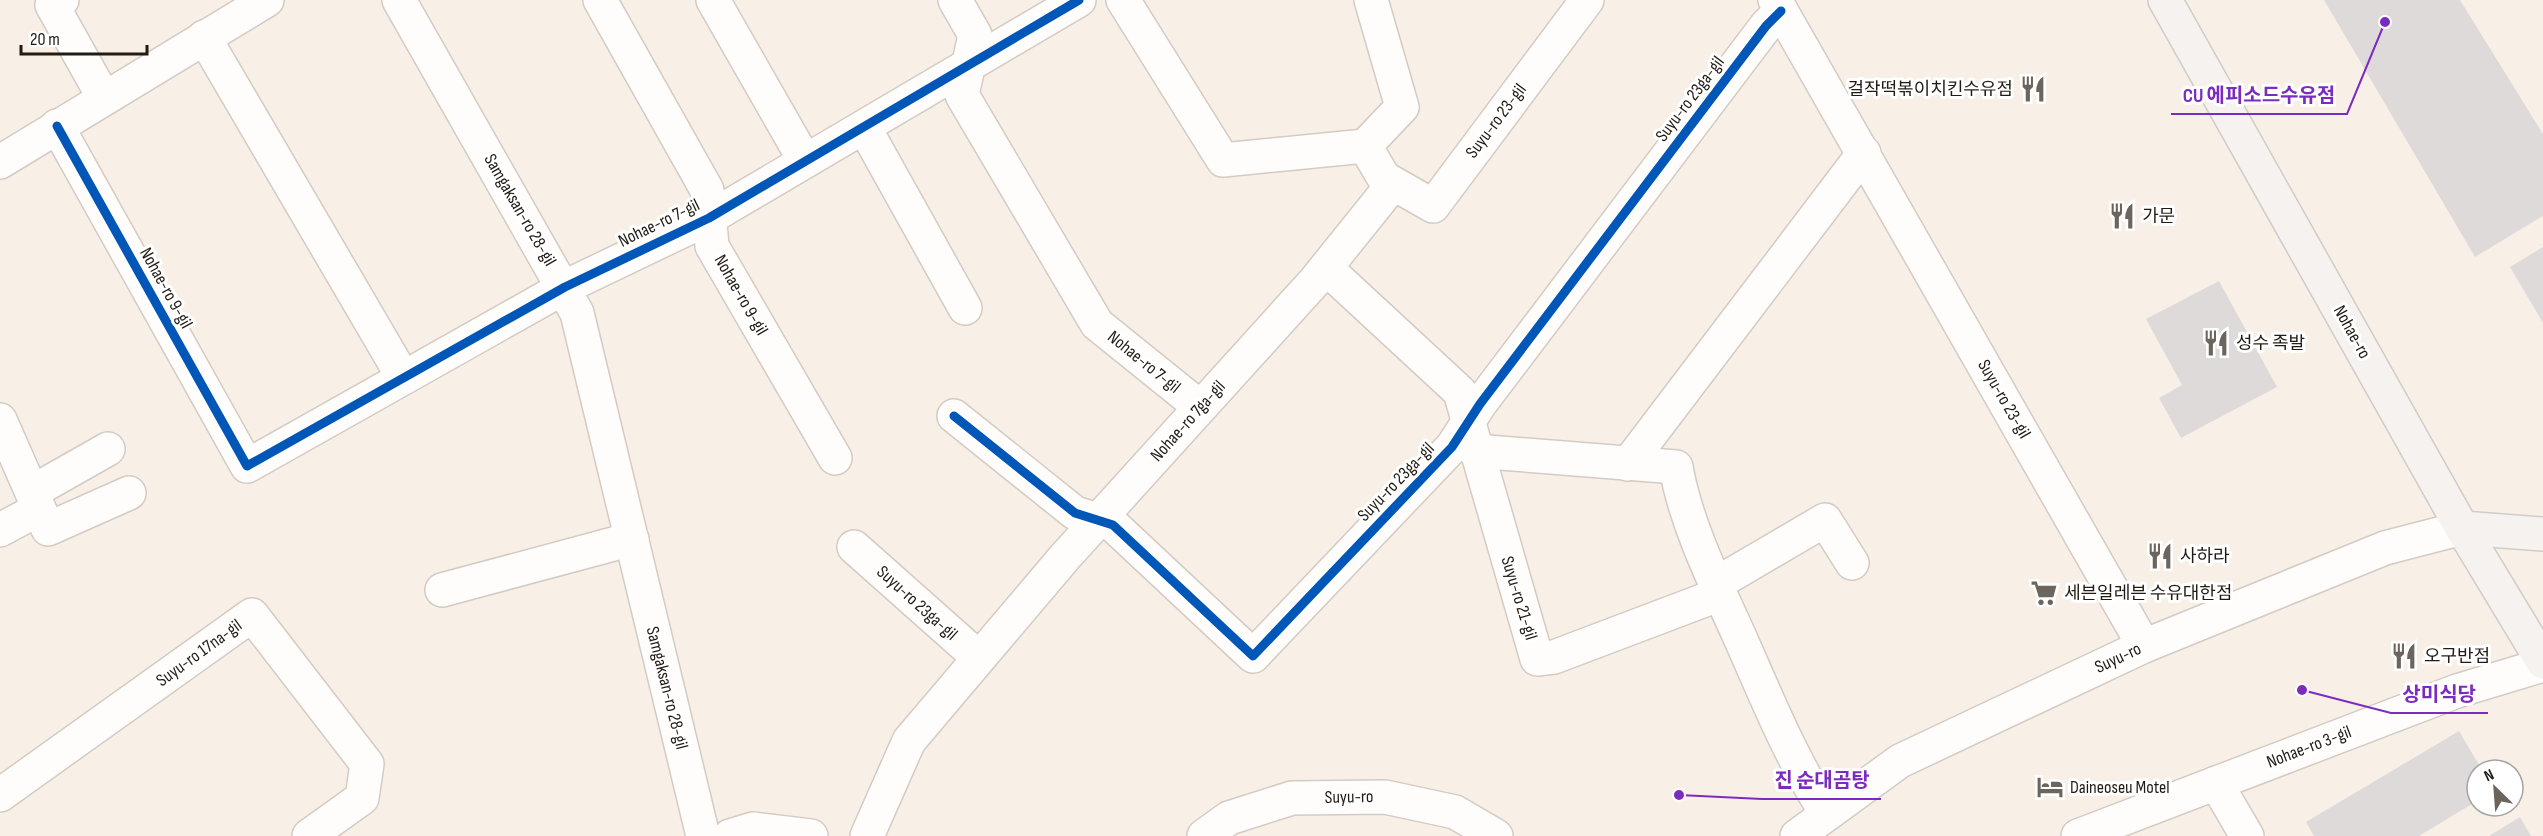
<svg xmlns="http://www.w3.org/2000/svg" width="2543" height="836" font-family="'Sofia Sans Condensed','Noto Sans KR',sans-serif">
<style>
.building{fill:#dfdada}
.lines{fill:none;stroke-linecap:round;stroke-linejoin:round}
.minor-casing{stroke:#d3cbc4;stroke-width:36}
.major-casing{stroke:#d0ccc7;stroke-width:36}
.minor{stroke:#fefdfb;stroke-width:33}
.major{stroke:#f6f2ef;stroke-width:33}
.cycleway-casing{stroke:#fff;stroke-width:13}
.cycleway{stroke:#0057b8;stroke-width:9}
.labels{text-anchor:middle;dominant-baseline:central;stroke-width:6;stroke-linejoin:round;paint-order:stroke}
.poi-label{font-size:18px;fill:#211b14;stroke:#fff;text-anchor:start}
.street-label{font-size:18px;fill:#211b14;stroke:#fff}
.leader{fill:none;stroke:#7b2cbf;stroke-width:2}
.callout-dot{fill:#7b2cbf;stroke:#fff;stroke-width:2}
.callout-label{font-size:20px;text-anchor:middle;font-weight:bold;fill:#7b2cbf;stroke:#fff;stroke-width:6;stroke-linejoin:round;paint-order:stroke}
</style>
<rect width="100%" height="100%" fill="#f8efe7"/>
<!-- building -->
<g class="building">
<path d="M2324,0h136l83,134v82l-68,41z"/>
<path d="M2543,247v76l-33,-56z"/>
<path d="M2219,281l58,106 -96,51 -22,-40 23,-13 -36,-66z"/>
<path d="M2459,731l23,39h-5v31l-58,35h-105l-8,-14z"/>
<path d="M2520,817l11,19h-42z"/>
</g>
<g class="lines">
<!-- minor casing -->
<g class="minor-casing">
<g id="minor">
<path d="M62,0l-10,5 52,93"/>
<path d="M399,0l178,313 126,523"/>
<path d="M600,0l107,190 5,56 123,212"/>
<path d="M713,0l92,161"/>
<path d="M955,0l20,35 -13,60 135,229 103,83"/>
<path d="M1123,0l100,160 142,-14"/>
<path d="M1371,0l31,107 -37,39 19,32 49,28 154,-206"/>
<path d="M1775,0l369,646"/>
<path d="M204,37l199,340"/>
<path d="M57,126l190,340 318,-179 144,-69 370,-218"/>
<path d="M864,127l101,181"/>
<path d="M0,162l267,-162"/>
<path d="M1326,268l134,124 77,267 17,-2 156,-59 16,-20 99,-58 27,43"/>
<path d="M954,416l121,97 38,12 140,131 199,-209 28,-43 286,-378 15,-15"/>
<path d="M0,420l48,109 81,-36"/>
<path d="M1475,451l201,16c10,59 42,121 66,175 26,59 50,118 85,172"/>
<path d="M1628,464l236,-311"/>
<path d="M32,492l76,-43"/>
<path d="M0,530l39,-21"/>
<path d="M854,547l125,111"/>
<path d="M442,590l190,-51"/>
<path d="M2216,783l31,53"/>
<path d="M0,795l252,-180 115,149 -5,34 -53,38"/>
<path d="M730,836l23,-7 58,7"/>
<path d="M867,836l42,-95 155,-183 251,-277 78,-97"/>
<path d="M1204,836l25,-18 63,-20 93,-1 70,15 41,24"/>
<path d="M1797,836l103,-75 244,-115 241,-98 77,-20"/>
<path d="M2078,836l379,-145 86,-26"/>
</g>
</g>
<!-- major casing -->
<g class="major-casing">
<g id="major">
<path d="M2165,0l297,528 81,134"/>
<path d="M2462,528l81,6"/>
</g>
</g>
<!-- minor -->
<use href="#minor" class="minor"/>
<!-- major -->
<use href="#major" class="major"/>
<!-- cycleway casing -->
<g class="cycleway-casing">
<g id="cycleway">
<path d="M57,126l190,340 318,-179 144,-69 370,-218"/>
<path d="M954,416l121,97 38,12 140,131 199,-209 28,-43 286,-378 15,-15"/>
</g>
</g>
<!-- cycleway -->
<use href="#cycleway" class="cycleway"/>
</g>
<!-- icons -->
<defs>
<g id="restaurant-bare" transform="scale(2.07)"><path d="M-5-6h1v4h1v-4h1v4h1v-4h1v5L-1.5 .5V6h-2V.5L-5-1ZM5-6V6H3V1.5H1.5Q1.5-4 5-6Z" fill="#6c655e" stroke="#fff" stroke-width="2.5" paint-order="stroke"/></g>
<g id="supermarket-bare" transform="scale(2.07)"><path d="M-6-5.5h2.5l.6 2H6L4.5 2H-2.5L-4.4-4H-6ZM-1.5 3.2a1.3 1.3 0 1 0 .1 0ZM3 3.2a1.3 1.3 0 1 0 .1 0Z" fill="#6c655e" stroke="#fff" stroke-width="2.5" paint-order="stroke"/></g>
<g id="hotel-bare" transform="scale(2.07)"><path d="M-6-4.5h1.5V1H6V5H4.5V3h-9V5H-6ZM-4 0a1.8 1.8 0 1 1 3.6 0ZM.5 0V-2.5h3Q6-2.5 6 0Z" fill="#6c655e" stroke="#fff" stroke-width="2.5" paint-order="stroke"/></g>
</defs>
<g fill-rule="evenodd">
<use href="#restaurant-bare" x="2033" y="89"/>
<use href="#restaurant-bare" x="2122" y="216"/>
<use href="#restaurant-bare" x="2216" y="343"/>
<use href="#restaurant-bare" x="2160" y="556"/>
<use href="#supermarket-bare" x="2044" y="593"/>
<use href="#restaurant-bare" x="2404" y="656"/>
<use href="#hotel-bare" x="2050" y="787"/>
</g>
<g class="labels">
<!-- poi labels -->
<g class="poi-label">
<text x="2013" y="89" text-anchor="end">걸작떡볶이치킨수유점</text>
<text x="2142" y="216">가문</text>
<text x="2236" y="343">성수 족발</text>
<text x="2180" y="556">사하라</text>
<text x="2064" y="593">세븐일레븐 수유대한점</text>
<text x="2424" y="656">오구반점</text>
<text x="2070" y="787">Daineoseu Motel</text>
</g>
<!-- street labels -->
<g class="street-label">
<text transform="translate(1690 99) rotate(-53)">Suyu-ro 23ga-gil</text>
<text transform="translate(1496 121) rotate(-53)">Suyu-ro 23-gil</text>
<text transform="translate(520 210) rotate(60)">Samgaksan-ro 28-gil</text>
<text transform="translate(659 223) rotate(-26)">Nohae-ro 7-gil</text>
<text transform="translate(166 288) rotate(61)">Nohae-ro 9-gil</text>
<text transform="translate(741 295) rotate(60)">Nohae-ro 9-gil</text>
<text transform="translate(2352 332) rotate(61)">Nohae-ro</text>
<text transform="translate(1144 362) rotate(39)">Nohae-ro 7-gil</text>
<text transform="translate(2004 399) rotate(60)">Suyu-ro 23-gil</text>
<text transform="translate(1188 421) rotate(-48)">Nohae-ro 7ga-gil</text>
<text transform="translate(1396 482) rotate(-46)">Suyu-ro 23ga-gil</text>
<text transform="translate(1519 598) rotate(73)">Suyu-ro 21-gil</text>
<text transform="translate(917 603) rotate(42)">Suyu-ro 23ga-gil</text>
<text transform="translate(199 653) rotate(-36)">Suyu-ro 17na-gil</text>
<text transform="translate(2118 658) rotate(-25)">Suyu-ro</text>
<text transform="translate(667 688) rotate(76)">Samgaksan-ro 28-gil</text>
<text transform="translate(2309 747) rotate(-21)">Nohae-ro 3-gil</text>
<text transform="translate(1349 797) rotate(-1)">Suyu-ro</text>
</g>
</g>
<!-- callouts -->
<path class="leader" d="M2385 22L2347 114H2171M2302 690L2391 713H2488M1679 795L1762 799H1881"/>
<g class="callout-dot">
<circle cx="2385" cy="22" r="6"/>
<circle cx="2302" cy="690" r="6"/>
<circle cx="1679" cy="795" r="6"/>
</g>
<g class="callout-label">
<text x="2259" y="102">CU 에피소드수유점</text>
<text x="2439" y="701">상미식당</text>
<text x="1822" y="787">진 순대곰탕</text>
</g>
<!-- north arrow -->
<g transform="translate(2495 788) rotate(335)"><circle r="28" fill="#ffffff" stroke="#a6a4a1" stroke-width="1.5"/>
<path d="M0-4.5L10 22L0 15L-10 22Z" fill="#6c655e"/>
<text y="-9" font-size="16" font-weight="bold" text-anchor="middle" fill="#211b14">N</text>
</g>
<!-- scale -->
<path d="M21 45v9h126v-9" fill="none" stroke="#211b14" stroke-width="3"/>
<text x="30" y="45" font-size="18" fill="#211b14" stroke="#ffffff" stroke-width="4.5" paint-order="stroke">20 m</text>
</svg>
